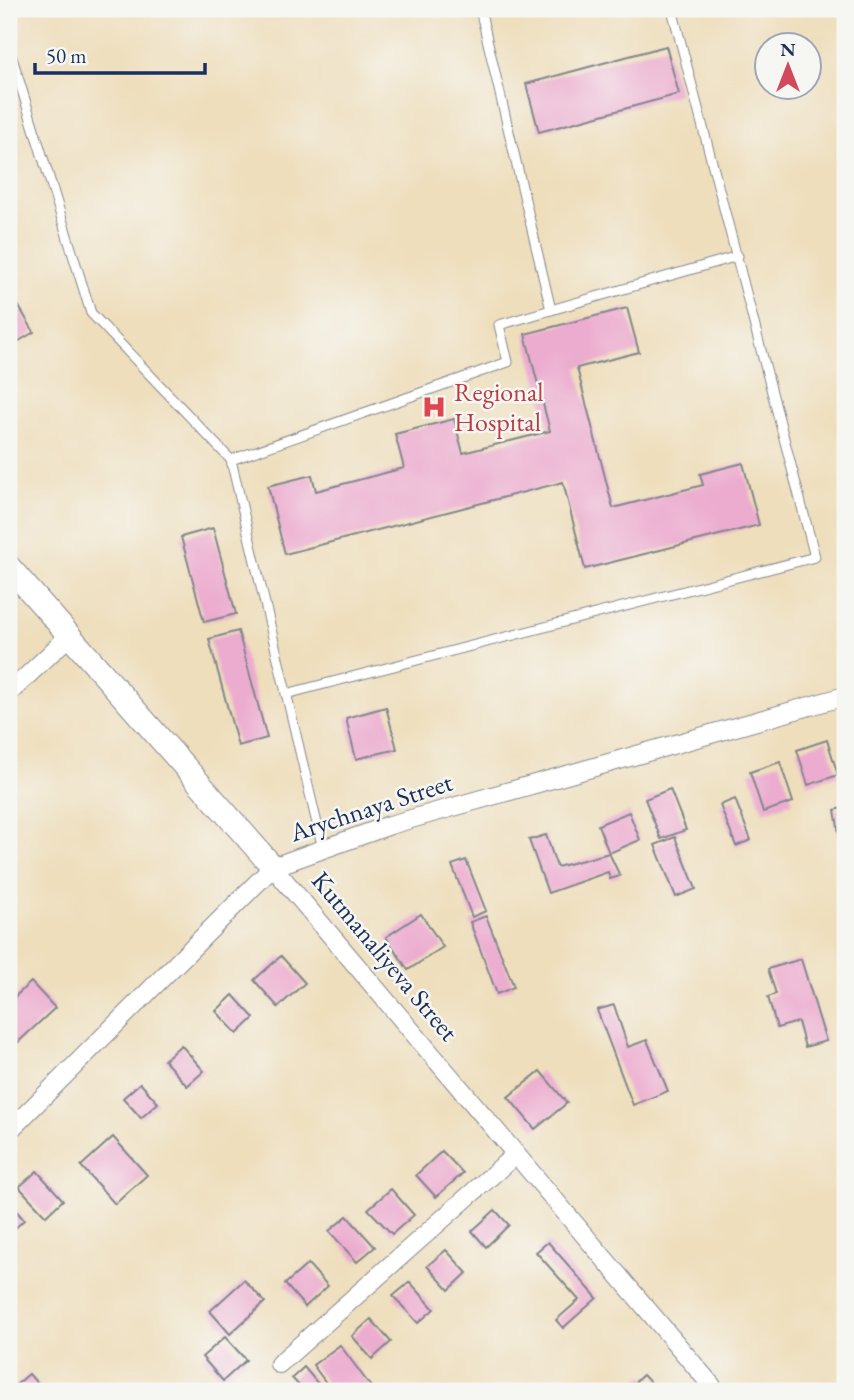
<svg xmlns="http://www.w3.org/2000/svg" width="854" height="1400" font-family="'EB Garamond',serif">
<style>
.building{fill:#ecaccf}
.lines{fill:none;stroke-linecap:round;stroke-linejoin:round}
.service-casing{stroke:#84868d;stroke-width:11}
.minor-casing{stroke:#84868d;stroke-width:20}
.tertiary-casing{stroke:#84868d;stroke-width:25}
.service{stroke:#fff;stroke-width:9}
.minor{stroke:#fff;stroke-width:18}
.tertiary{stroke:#fff;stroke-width:23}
.labels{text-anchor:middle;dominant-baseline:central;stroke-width:5;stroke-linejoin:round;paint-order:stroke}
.health-label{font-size:26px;fill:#be3a42;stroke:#f6f6f2;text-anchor:start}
.street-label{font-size:26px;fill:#1b2f5e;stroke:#f6f6f2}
</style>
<rect width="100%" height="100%" fill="#f6f6f2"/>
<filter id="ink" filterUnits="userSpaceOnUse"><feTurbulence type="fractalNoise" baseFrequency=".0143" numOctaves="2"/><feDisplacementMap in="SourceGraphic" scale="14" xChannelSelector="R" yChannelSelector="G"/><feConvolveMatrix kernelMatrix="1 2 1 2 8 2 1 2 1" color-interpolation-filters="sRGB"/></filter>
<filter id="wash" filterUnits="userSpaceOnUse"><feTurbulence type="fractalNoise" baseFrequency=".00686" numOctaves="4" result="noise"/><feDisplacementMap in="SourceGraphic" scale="28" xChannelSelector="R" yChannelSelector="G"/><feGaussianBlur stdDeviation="1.57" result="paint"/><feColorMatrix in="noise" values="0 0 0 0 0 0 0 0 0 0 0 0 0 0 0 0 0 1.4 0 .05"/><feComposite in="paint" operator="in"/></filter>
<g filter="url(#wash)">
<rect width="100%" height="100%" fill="#eedebc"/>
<g id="blocks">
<!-- building -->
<g class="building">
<path d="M666,46l13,48 -140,38 -13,-48z"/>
<path d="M9,290l25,42 -25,15z"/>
<path d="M627,308l12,44 -62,16 36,140 90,-23 -3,-11 43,-11 16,62 -174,44 -22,-87 -278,72 -17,-68 44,-11 4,16 88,-23 -9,-34 59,-15 9,34 87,-22 -25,-97z"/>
<path d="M213,528l23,86 -32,8 -23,-85z"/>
<path d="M238,631l29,107 -29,8 -29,-107z"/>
<path d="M386,707l11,42 -41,10 -10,-41z"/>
<path d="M827,740l11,35 -30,10 -11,-35z"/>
<path d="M780,762l13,40 -30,10 -13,-40z"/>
<path d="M670,789l16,41 -25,9 -16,-40z"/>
<path d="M735,799l16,41 -15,6 -16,-41z"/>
<path d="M845,807v37l-4,1 -6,-35z"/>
<path d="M629,812l11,28 -31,13 11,23 -10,3 -2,-7 -60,21 -19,-53 17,-5 11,32 52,-14 -11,-28z"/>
<path d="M675,837l21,52 -20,8 -21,-52z"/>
<path d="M466,860l20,51 -14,6 -20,-52z"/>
<path d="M421,914l22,33 -35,23 -22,-33z"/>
<path d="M486,916l28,71 -17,7 -27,-72z"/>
<path d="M281,956l24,27 -27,24 -24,-27z"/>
<path d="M801,959l25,82 -21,6 -7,-25 -21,6 -9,-31 8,-3 -8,-25z"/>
<path d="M31,982l24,26 -40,37 -6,-7v-36z"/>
<path d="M233,995l21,23 -17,16 -21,-23z"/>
<path d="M614,1005l14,42 19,-7 21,51 -35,14 -36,-95z"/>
<path d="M181,1045l23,26 -17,15 -23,-26z"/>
<path d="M540,1071l27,32 -32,26 -27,-32z"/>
<path d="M140,1083l18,20 -17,15 -18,-20z"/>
<path d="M113,1137l34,38 -32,29 -34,-38z"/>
<path d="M442,1151l21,22 -27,24 -20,-22z"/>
<path d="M37,1171l26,29 -17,16 -27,-29z"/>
<path d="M391,1189l23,26 -22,19 -24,-25z"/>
<path d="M9,1202l15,18 -15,14z"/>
<path d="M495,1210l14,15 -23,22 -14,-16z"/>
<path d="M347,1216l28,31 -18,15 -28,-31z"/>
<path d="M548,1242l49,56 -34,30 -7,-8 23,-20 -43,-48z"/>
<path d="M446,1250l21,23 -18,17 -22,-24z"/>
<path d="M308,1264l20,22 -23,21 -20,-23z"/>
<path d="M244,1280l21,22 -35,32 -20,-23z"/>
<path d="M410,1282l24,27 -16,14 -25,-27z"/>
<path d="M371,1319l20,23 -19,17 -20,-23z"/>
<path d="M225,1337l21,23 -23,21 -21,-24z"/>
<path d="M340,1345l34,46h-26l-4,-6 -12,6 -19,-26z"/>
<path d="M304,1367l20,24h-20l-12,-13z"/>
<path d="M29,1374l15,17h-35z"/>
<path d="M643,1375l15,16h-33z"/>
</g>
</g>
</g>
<g filter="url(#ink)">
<use href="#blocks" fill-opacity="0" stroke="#84868d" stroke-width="2"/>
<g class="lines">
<!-- service casing -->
<g class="service-casing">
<g id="service">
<path d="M480,9l71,301"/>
<path d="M9,48l82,265 140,147"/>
<path d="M286,694l529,-137 -143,-548"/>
<path d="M323,849l-92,-389 277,-98 -9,-37 239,-69"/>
</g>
</g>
<!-- minor casing -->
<g class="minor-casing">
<g id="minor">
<path d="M9,693l60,-57"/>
<path d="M273,867l439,519 -7,5"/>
<path d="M9,1131l264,-264 117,-42 455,-129"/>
<path d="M279,1364l237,-210"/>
</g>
</g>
<!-- tertiary casing -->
<g class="tertiary-casing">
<path id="tertiary" d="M9,567l264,300"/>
</g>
<!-- service -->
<use href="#service" class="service"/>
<!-- minor -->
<use href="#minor" class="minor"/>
<!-- tertiary -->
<use href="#tertiary" class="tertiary"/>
</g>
</g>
<!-- icons -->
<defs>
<g id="hospital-bare" transform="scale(1.89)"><path d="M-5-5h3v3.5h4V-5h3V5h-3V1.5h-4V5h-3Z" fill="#e0444e" stroke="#f6f6f2" stroke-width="2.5" paint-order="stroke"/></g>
</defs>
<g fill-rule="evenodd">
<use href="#hospital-bare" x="434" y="407"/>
</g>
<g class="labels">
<!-- health labels -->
<g class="health-label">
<text x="454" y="392">Regional<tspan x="454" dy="30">Hospital</tspan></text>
</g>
<!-- street labels -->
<g class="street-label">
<text transform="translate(371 807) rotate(-18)">Arychnaya Street</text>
<text transform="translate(385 956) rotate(50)">Kutmanaliyeva Street</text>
</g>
</g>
<!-- margin -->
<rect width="854" height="1400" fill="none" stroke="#f6f6f2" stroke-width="35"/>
<!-- north arrow -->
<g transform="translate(788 66)"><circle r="33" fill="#f6f6f2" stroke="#9ea6b7" stroke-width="2"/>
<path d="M0-5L12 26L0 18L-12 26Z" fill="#d1495b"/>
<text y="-10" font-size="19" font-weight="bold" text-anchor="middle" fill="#1b2f5e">N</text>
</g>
<!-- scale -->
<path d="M35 63v10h170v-10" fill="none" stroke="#1b2f5e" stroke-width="3.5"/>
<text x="46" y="63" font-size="21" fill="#1b2f5e" stroke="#f6f6f2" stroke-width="5" paint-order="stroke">50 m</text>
</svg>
